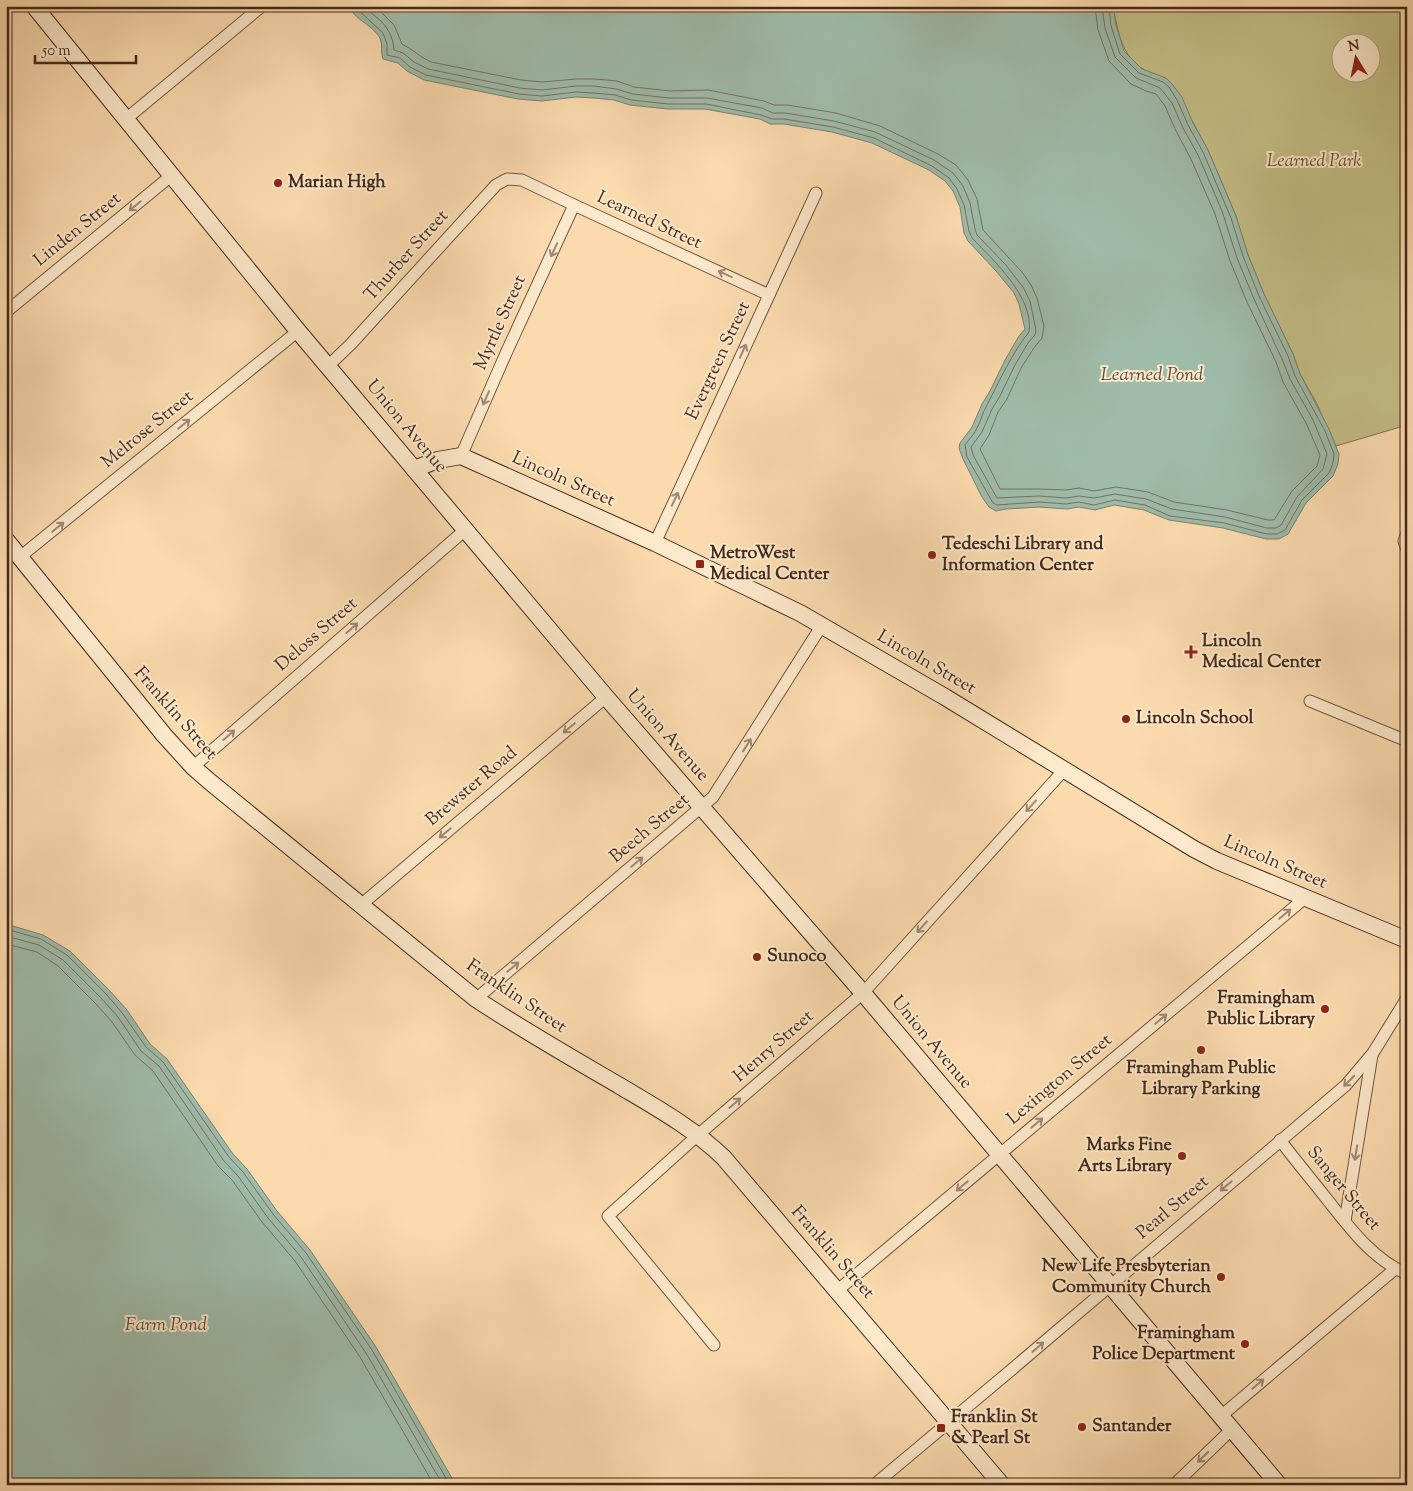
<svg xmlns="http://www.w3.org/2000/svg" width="1413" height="1491" font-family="'Sorts Mill Goudy',serif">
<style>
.green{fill:#c4be86;stroke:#847450;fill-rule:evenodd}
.water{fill:#9fbba9;stroke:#7b8170}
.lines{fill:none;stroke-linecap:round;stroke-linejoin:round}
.shore{stroke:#727262;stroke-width:1}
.street-casing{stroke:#725640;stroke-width:13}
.secondary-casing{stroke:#45291b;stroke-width:18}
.street{stroke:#fce8ca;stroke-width:11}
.secondary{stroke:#fce8ca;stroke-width:16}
.oneway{stroke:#a08872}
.poi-dot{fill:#8f2418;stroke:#fce8ca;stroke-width:2}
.labels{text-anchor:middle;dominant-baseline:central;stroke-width:4;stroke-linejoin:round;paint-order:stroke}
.park-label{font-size:18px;font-style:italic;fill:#654e36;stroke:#fce8ca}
.poi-label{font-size:18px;font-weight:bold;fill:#45291b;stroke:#fce8ca;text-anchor:start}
.street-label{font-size:18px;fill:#45291b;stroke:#fce8ca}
.water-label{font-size:19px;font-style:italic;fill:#5c4e3e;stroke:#fce8ca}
</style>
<rect width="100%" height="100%" fill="#fbdbae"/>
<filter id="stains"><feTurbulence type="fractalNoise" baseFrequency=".004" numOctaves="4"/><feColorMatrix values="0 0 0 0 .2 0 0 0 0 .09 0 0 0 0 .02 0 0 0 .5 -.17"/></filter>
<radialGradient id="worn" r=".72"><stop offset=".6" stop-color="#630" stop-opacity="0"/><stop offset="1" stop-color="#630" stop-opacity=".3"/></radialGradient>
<!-- green -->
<path class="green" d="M1113,6h286l8,27v392l-71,21 -20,-44 -16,-28 -7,-20 -29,-60 -16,-39 -12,-39 -28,-66 -36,-66c-8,-8 -18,-8 -27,-14 -24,-13 -27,-39 -32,-64zM1340,42h30v30h-30z"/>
<!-- water -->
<g class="water">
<path d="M349,6h764l3,19 8,26 18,18 24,9 6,6 10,13 11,26 15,27 28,66 12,39 16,39 29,60 7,20 29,55 10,25 -1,10 -5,12 -27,27 -18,31 -9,5h-13l-43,-11 -54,-8 -25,-10 -30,-5 -19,5 -16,-3 -12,2 -28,-2 -33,2 -10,2 -7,-4 -7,-10 -19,-38 -4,-11 1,-5 12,-16 10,-23 8,-13 15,-31 14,-24 6,-7 -6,-25 -5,-11 -18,-22 -28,-30 -4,-8 -4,-26 -7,-16 -8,-10 -16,-11 -57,-27 -40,-11 -48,-8h-14l-10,-5 -55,-10h-37l-38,-4 -16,-5 -20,-2 -18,-1 -34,4 -24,-2 -94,-19 -17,-9 -9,-8 -15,-4c-3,-8 1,-16 -5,-24 -8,-11 -24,-16 -29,-29z"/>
<path d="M6,924l37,11 27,16 40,40 17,19 23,34 17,15 66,95 14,15 30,42 33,39 66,97 80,138h-450z"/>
</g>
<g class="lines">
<!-- shore -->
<g class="shore">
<path d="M354,6l29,27 4,11v11l13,3 10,9 16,8 93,19 23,2 34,-4 18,1 21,2 16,5 38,4h37l55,11 11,4h12l49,8 41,11 58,28 17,12 8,11 7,16 5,26 3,7c22,23 62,59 57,94 -17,21 -29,48 -42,73 -5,8 -6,17 -11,25 -3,6 -8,10 -11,15l2,12 26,46 4,2 42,-3 27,2 13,-2 15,3 21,-5 30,5 25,11 54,7 43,11h10l8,-4 17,-30 27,-27 4,-10 1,-9 -9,-23 -30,-55 -7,-20 -29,-60 -16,-40 -12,-38 -28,-66 -15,-27 -11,-25 -8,-13 -6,-5 -24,-9 -19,-19 -9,-28 -2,-20"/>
<path d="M362,6c4,4 9,6 13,10 12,9 18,20 19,34l9,3 11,9 14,7 92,19 22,2 34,-4h18l22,3 17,5 36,4h38l55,10 11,5h12l49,8 41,11 59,28 19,13 10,13 7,17 5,26 2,6 28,29 18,23 7,14 6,29 -1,5 -7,8 -13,22 -15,31 -8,13 -10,23 -11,15 2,8 24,43 42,-2 27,2 13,-2 15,2 21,-4 31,5 26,10 53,8 42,11h9l5,-3 16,-28 26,-28 4,-15 -14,-34 -23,-41 -8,-20 -28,-60 -17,-41 -15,-47 -24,-56 -15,-27 -11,-25 -12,-15 -24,-10 -21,-21 -10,-29 -3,-22"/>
<path d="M375,6l19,19 8,19c10,5 18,13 29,18l90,18 21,2 34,-3h19l22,2 17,6 36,4 38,-1 56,11 10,4h13l49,8 44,13 58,28 18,11 12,15 9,19 6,31 39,42 9,13 6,13 7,28 -2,12 -8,10 -13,20 -14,31 -9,13 -9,23 -9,14 20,40h39l27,1 13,-2 15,3 22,-4 32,5 26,10 53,8 41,10h6l18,-29 25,-25 3,-11 -14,-32 -23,-41 -7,-20 -29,-60 -17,-41 -15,-47 -24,-55 -15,-28 -11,-25 -9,-12 -10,-3 -15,-7 -22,-23 -11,-31 -3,-24"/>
<path d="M6,929l35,10 26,16 40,40 16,19 23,33 17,15 66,95 14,15 30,42 33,39 66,97 78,135"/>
<path d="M6,936l33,9 24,15 39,39 16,18 23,34 18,15 65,95 14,15 30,42 33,39 65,96 77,132"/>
<path d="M6,944l31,8 21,14 38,38 16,18 23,33 18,16 65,95 14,14 30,42 33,39 65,96 74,128"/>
</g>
<!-- street casing -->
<g class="street-casing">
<g id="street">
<path d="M126,119l136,-113"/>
<path d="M6,312l166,-137"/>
<path d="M328,366l23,-22 145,-159 11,-6 15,1 52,25 195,90"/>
<path d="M461,456l46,-105 67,-146"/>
<path d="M1407,533l-3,8 3,9"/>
<path d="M655,543l161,-350"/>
<path d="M20,557l278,-226"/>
<path d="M1310,701l97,40"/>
<path d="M193,767l272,-237"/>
<path d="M362,904l244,-207"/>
<path d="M476,999l237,-202 109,-172"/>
<path d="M1280,1140c15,20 31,39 46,58 23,29 46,61 81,76"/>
<path d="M1345,1221l27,-166"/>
<path d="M838,1290l467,-392"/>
<path d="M714,1345l-106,-129 90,-81 165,-142 201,-223"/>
<path d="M1221,1416l174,-147"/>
<path d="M874,1485l136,-114 336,-286 27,-32 34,-55"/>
<path d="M1174,1485l58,-56"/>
</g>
</g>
<!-- secondary casing -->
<g class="secondary-casing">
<g id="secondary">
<path d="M34,6l264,325 308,366 257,296 416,492"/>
<path d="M414,469l24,-9 23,-4 194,87 145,70 145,84 249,152 23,12 190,79"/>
<path d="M6,540l158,195 29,32 16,14 267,218c47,31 96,59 144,87 37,22 73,42 104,72l278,327"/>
</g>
</g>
<!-- street -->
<use href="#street" class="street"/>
<!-- secondary -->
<use href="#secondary" class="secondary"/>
</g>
<!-- one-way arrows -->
<defs><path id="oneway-shaft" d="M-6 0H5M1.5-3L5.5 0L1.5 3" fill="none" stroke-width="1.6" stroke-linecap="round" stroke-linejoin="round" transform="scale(1.25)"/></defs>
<g class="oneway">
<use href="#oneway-shaft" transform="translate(135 206) rotate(141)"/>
<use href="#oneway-shaft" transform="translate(554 250) rotate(115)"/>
<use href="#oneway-shaft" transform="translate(725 274) rotate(-155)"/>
<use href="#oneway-shaft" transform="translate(743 351) rotate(-65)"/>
<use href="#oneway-shaft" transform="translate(486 398) rotate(114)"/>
<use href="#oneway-shaft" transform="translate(184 424) rotate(-39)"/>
<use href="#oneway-shaft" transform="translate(675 499) rotate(-65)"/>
<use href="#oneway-shaft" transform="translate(58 527) rotate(-39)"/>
<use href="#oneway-shaft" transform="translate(352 628) rotate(-41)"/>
<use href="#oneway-shaft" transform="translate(569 728) rotate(140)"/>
<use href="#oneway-shaft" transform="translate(229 735) rotate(-41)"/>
<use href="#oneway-shaft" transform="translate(747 745) rotate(-58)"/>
<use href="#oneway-shaft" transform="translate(1031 806) rotate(132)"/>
<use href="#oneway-shaft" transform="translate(445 833) rotate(140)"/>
<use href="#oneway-shaft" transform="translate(637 862) rotate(-40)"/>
<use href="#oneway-shaft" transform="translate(1285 914) rotate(-40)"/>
<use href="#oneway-shaft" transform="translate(922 927) rotate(132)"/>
<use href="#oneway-shaft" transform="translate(513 967) rotate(-40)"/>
<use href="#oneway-shaft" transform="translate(1161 1019) rotate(-40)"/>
<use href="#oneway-shaft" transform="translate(1349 1081) rotate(135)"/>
<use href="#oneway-shaft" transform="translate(735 1103) rotate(-41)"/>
<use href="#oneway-shaft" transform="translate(1037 1123) rotate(-40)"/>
<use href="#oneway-shaft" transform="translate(1356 1153) rotate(99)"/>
<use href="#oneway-shaft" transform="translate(962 1186) rotate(140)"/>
<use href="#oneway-shaft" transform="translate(1226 1186) rotate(140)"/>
<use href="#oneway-shaft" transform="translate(1038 1347) rotate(-41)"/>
<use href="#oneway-shaft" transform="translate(1258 1384) rotate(-40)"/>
<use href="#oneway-shaft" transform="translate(1203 1457) rotate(136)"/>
</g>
<!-- markers -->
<g class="poi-dot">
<circle cx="278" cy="183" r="5"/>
<circle cx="932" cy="555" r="5"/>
<rect x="695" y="559" width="10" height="10" rx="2.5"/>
<path d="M1188.5 644.5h5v5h5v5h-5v5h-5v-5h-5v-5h5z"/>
<circle cx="1126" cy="719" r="5"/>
<circle cx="757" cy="957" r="5"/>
<circle cx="1325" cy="1009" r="5"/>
<circle cx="1201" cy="1050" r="5"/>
<circle cx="1182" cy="1156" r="5"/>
<circle cx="1221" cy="1277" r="5"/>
<circle cx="1245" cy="1344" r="5"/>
<circle cx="1082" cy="1427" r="5"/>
<rect x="936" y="1423" width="10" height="10" rx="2.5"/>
</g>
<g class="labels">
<!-- park labels -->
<g class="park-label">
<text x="1314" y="162">Learned Park</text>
</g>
<!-- poi labels -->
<g class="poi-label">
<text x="288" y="183">Marian High</text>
<text x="942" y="545">Tedeschi Library and<tspan x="942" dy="21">Information Center</tspan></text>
<text x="710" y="554">MetroWest<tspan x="710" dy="21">Medical Center</tspan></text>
<text x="1202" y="642">Lincoln<tspan x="1202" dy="21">Medical Center</tspan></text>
<text x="1136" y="719">Lincoln School</text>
<text x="767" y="957">Sunoco</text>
<text x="1315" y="999" text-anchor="end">Framingham<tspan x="1315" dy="21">Public Library</tspan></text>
<text x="1201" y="1069" text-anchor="middle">Framingham Public<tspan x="1201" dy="21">Library Parking</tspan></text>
<text x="1172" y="1146" text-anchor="end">Marks Fine<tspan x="1172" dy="21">Arts Library</tspan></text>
<text x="1211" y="1267" text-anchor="end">New Life Presbyterian<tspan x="1211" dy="21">Community Church</tspan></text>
<text x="1235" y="1334" text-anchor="end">Framingham<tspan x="1235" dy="21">Police Department</tspan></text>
<text x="951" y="1418">Franklin St<tspan x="951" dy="21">&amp; Pearl St</tspan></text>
<text x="1092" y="1427">Santander</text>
</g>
<!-- street labels -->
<g class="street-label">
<text transform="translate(649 221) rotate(25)">Learned Street</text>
<text transform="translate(78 230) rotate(-39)">Linden Street</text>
<text transform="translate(407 256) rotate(-48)">Thurber Street</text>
<text transform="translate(501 323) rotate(-66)">Myrtle Street</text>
<text transform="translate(719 361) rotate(-65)">Evergreen Street</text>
<text transform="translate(406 427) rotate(50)">Union Avenue</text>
<text transform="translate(148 430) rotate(-39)">Melrose Street</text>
<text transform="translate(563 480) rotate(24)">Lincoln Street</text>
<text transform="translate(317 635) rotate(-41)">Deloss Street</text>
<text transform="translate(926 663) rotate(30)">Lincoln Street</text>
<text transform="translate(175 714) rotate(49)">Franklin Street</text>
<text transform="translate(667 736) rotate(49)">Union Avenue</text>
<text transform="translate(472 787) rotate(-40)">Brewster Road</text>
<text transform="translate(650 829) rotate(-40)">Beech Street</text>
<text transform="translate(1275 863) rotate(23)">Lincoln Street</text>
<text transform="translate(516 997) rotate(34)">Franklin Street</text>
<text transform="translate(931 1043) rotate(50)">Union Avenue</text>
<text transform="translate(774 1047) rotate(-41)">Henry Street</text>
<text transform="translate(1060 1080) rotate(-40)">Lexington Street</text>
<text transform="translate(1343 1189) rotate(50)">Sanger Street</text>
<text transform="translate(1173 1208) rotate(-40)">Pearl Street</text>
<text transform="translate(832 1253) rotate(49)">Franklin Street</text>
</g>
<!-- water labels -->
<g class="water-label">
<text x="1152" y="375">Learned Pond</text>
<text x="166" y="1325">Farm Pond</text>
</g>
</g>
<!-- margin -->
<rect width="1413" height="1491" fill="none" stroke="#fbdbae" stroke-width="25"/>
<rect x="8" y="8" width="1398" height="1476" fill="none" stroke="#45291b" stroke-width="2.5"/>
<rect x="12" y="12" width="1388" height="1466" fill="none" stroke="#45291b"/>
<!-- north arrow -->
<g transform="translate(1356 58) rotate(350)"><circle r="24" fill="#fce8ca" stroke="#b39c84"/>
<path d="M0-4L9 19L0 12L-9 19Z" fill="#8f2418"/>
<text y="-8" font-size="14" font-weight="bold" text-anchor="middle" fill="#45291b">N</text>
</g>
<!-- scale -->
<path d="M35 55v8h101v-8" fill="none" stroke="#45291b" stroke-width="2.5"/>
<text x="42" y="55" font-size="15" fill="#45291b" stroke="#fce8ca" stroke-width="4" paint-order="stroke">50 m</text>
<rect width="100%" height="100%" filter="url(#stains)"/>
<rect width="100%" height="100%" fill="url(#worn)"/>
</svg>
